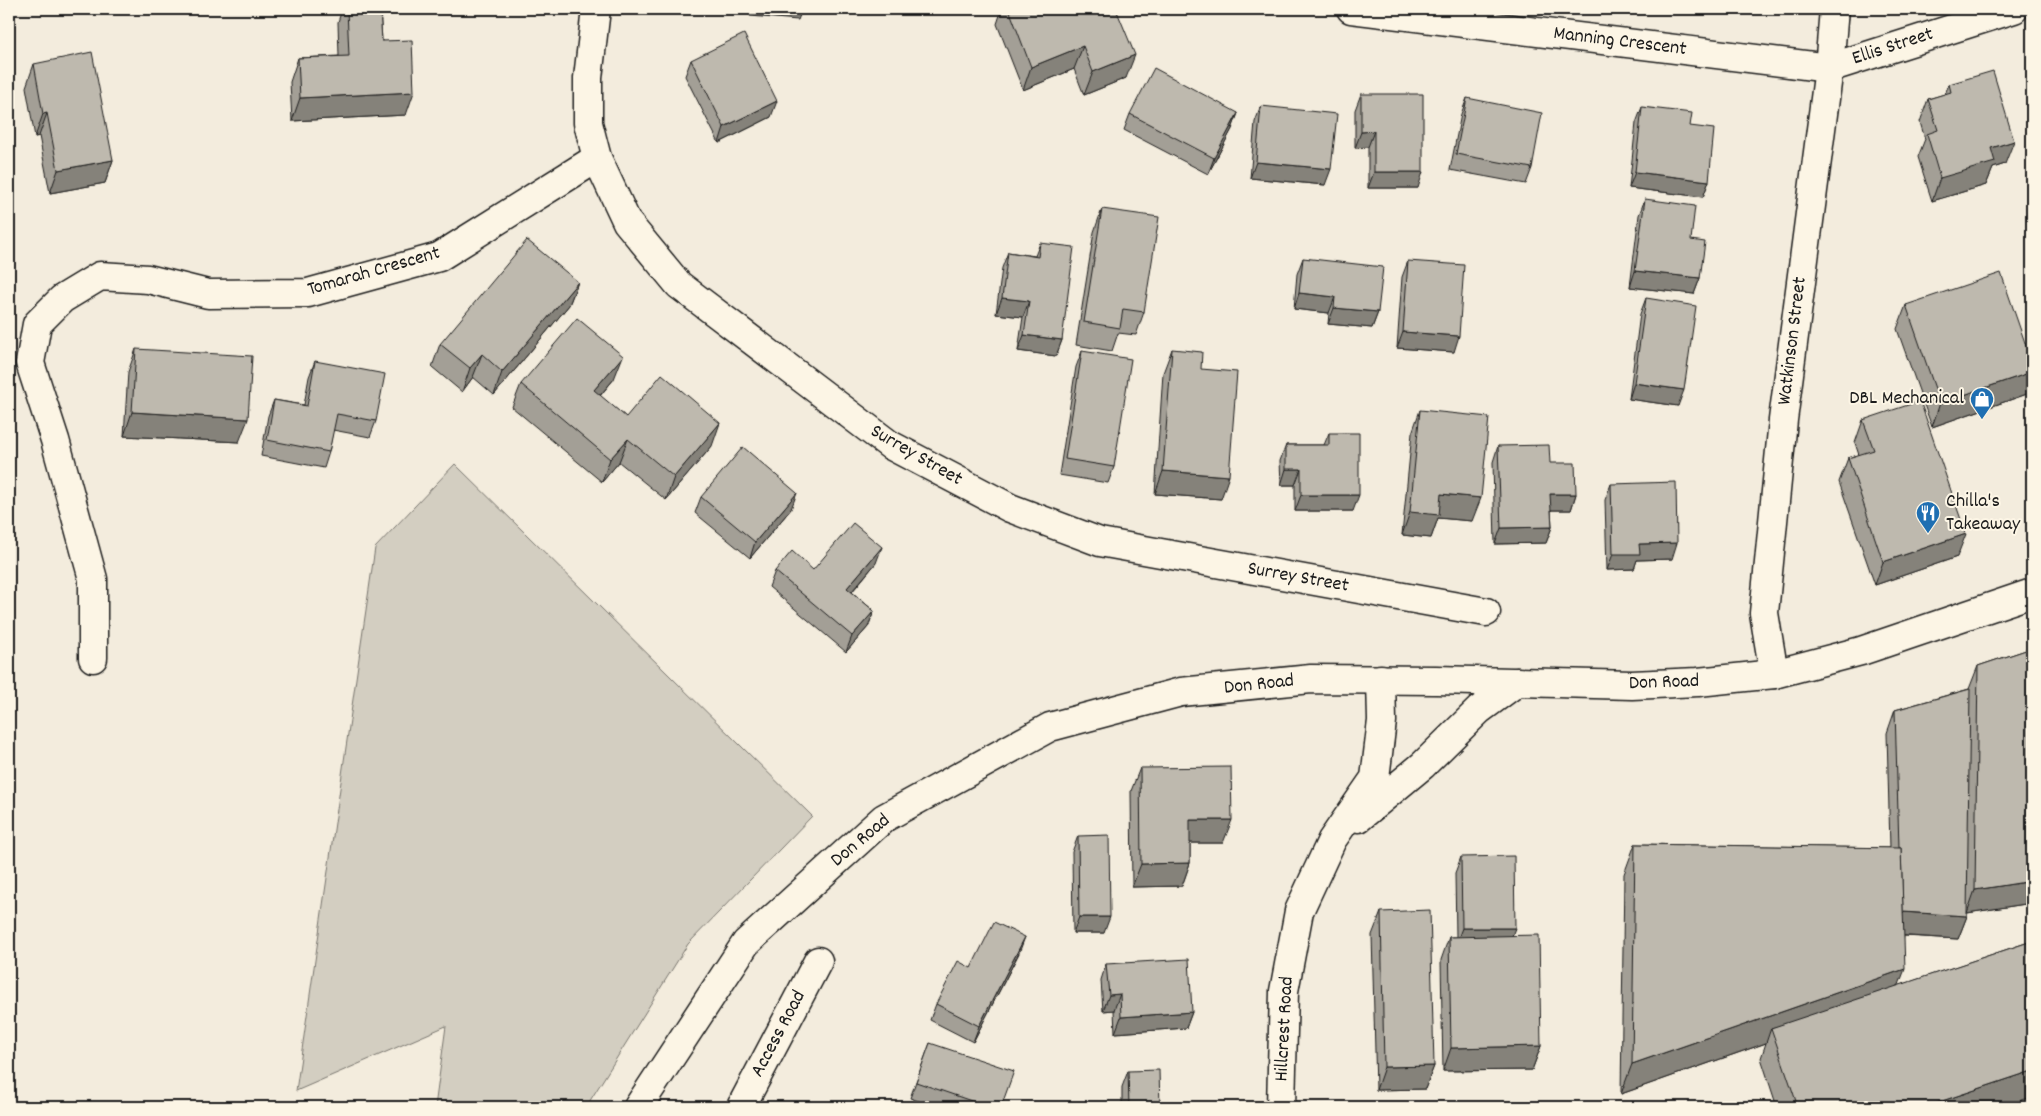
<svg xmlns="http://www.w3.org/2000/svg" width="2041" height="1116" font-family="Dekko,sans-serif">
<style>
.green{fill:#d3cec1;stroke:#78756e}
.lines{fill:none;stroke-linecap:round;stroke-linejoin:round}
.minor-casing{stroke:#1c1c1c;stroke-width:31}
.major-casing{stroke:#1c1c1c;stroke-width:31}
.minor{stroke:#fcf5e5;stroke-width:28}
.major{stroke:#fcf5e5;stroke-width:28}
.wall{fill:#a39f96;stroke:#1c1c1c}
.shaded-wall{fill:#85827a;stroke:#1c1c1c}
.building{fill:#beb9ae;stroke:#1c1c1c}
.labels{text-anchor:middle;dominant-baseline:central;stroke-width:4;stroke-linejoin:round;paint-order:stroke}
.street-label{font-size:20px;fill:#1c1c1c;stroke:#fcf5e5}
.poi-label{font-size:20px;fill:#1c1c1c;stroke:#fcf5e5;text-anchor:end}
</style>
<rect width="100%" height="100%" fill="#f3ecdd"/>
<filter id="ink" filterUnits="userSpaceOnUse"><feTurbulence type="fractalNoise" baseFrequency=".02" numOctaves="2"/><feDisplacementMap in="SourceGraphic" scale="10" xChannelSelector="R" yChannelSelector="G"/><feConvolveMatrix kernelMatrix="1 2 1 2 8 2 1 2 1" color-interpolation-filters="sRGB"/></filter>
<g filter="url(#ink)">
<!-- green -->
<path class="green" d="M455,464l357,352 -124,128 -102,163h-151l11,-81 -150,65 79,-543z"/>
<g class="lines">
<!-- minor casing -->
<g class="minor-casing">
<g id="minor">
<path d="M596,9l-8,69v45l9,35 30,64 52,63 211,160 120,63 90,34 386,70"/>
<path d="M1351,9l478,59 185,-59"/>
<path d="M93,658v-79l-38,-139 -25,-77 7,-39 25,-25 38,-23 48,3 60,15 100,-1 131,-36 158,-99"/>
<path d="M1774,674l-10,-61 19,-193 46,-352 5,-59"/>
<path d="M1359,818l64,-53 56,-55 38,-28"/>
<path d="M741,1107l77,-146"/>
<path d="M1281,1107l3,-116 15,-80 33,-71 43,-62 7,-57 -1,-42"/>
</g>
</g>
<!-- major casing -->
<g class="major-casing">
<path id="major" d="M638,1107l108,-164 138,-125 166,-91 131,-35 130,-13 125,1 196,5 66,-3 76,-8 87,-23 171,-58"/>
</g>
<!-- minor -->
<use href="#minor" class="minor"/>
<!-- major -->
<use href="#major" class="major"/>
</g>
<!-- wall -->
<g class="wall">
<path d="M342,9h38l2,32 24,74 -114,6 -2,-39 8,-24 41,-2 -1,-34z"/>
<path d="M1002,9h114l10,69 -42,17 -10,-26 -51,21 -26,-66z"/>
<path d="M691,60l80,57 -52,26 -34,-67z"/>
<path d="M34,64l79,96 -8,23 -55,10 -11,-57 -4,1 -9,-50z"/>
<path d="M1949,84l56,80 -12,4 -7,17 -54,16 -14,-44 7,-18 -5,-17 8,-23 17,-5z"/>
<path d="M1361,94l57,94h-50v-41l-13,1v-38z"/>
<path d="M1467,98l65,70 -6,16 -76,-14 11,-56z"/>
<path d="M1261,106l64,79 -75,-7 5,-56z"/>
<path d="M1642,107l67,74 -6,16 -74,-9 7,-65z"/>
<path d="M1238,113l-6,16 -24,45 -84,-44 6,-16z"/>
<path d="M1645,199l46,41 9,38 -6,16 -64,-7 9,-72z"/>
<path d="M1102,209l42,103 -8,23 -18,-2 -6,18 -36,-6 18,-113z"/>
<path d="M1040,243l22,97 -6,16 -38,-5 5,-34 -27,-3 6,-46 6,-16 27,4z"/>
<path d="M1303,258l75,54 -6,16 -44,-4 1,-11 -35,-4 3,-35z"/>
<path d="M1408,261l46,91 -57,-4 5,-71z"/>
<path d="M578,282l-9,23 -75,90 -21,-18 -11,15 -30,-25 8,-23z"/>
<path d="M1646,298l32,108 -49,-7 11,-85z"/>
<path d="M1906,305l126,58v15l-5,16 -95,33 -35,-98z"/>
<path d="M136,349l103,93 -115,-6 4,-64z"/>
<path d="M1172,349l49,150 -66,-5 8,-121z"/>
<path d="M1082,351l32,116 -6,16 -49,-8 17,-108z"/>
<path d="M315,361l61,60 -6,16 -37,-7 -4,22 -5,16 -63,-12 7,-40 6,-16 30,5 5,-28z"/>
<path d="M614,379l-14,17 26,21 86,29 -46,54 -47,-38 -17,20 -90,-75 9,-23z"/>
<path d="M1420,410l52,111 -34,-3 -7,20 -29,-3 10,-102z"/>
<path d="M1863,420l94,137 -82,28 -36,-103 9,-24 11,-3 -4,-12z"/>
<path d="M1329,433l24,78h-58v-26h-14l-1,-24 6,-16h38z"/>
<path d="M1498,446l52,17 26,31 -5,16h-20l1,17 -6,16 -51,1 -2,-82z"/>
<path d="M1611,484l61,75 -35,1 -3,9 -27,1 -2,-70z"/>
<path d="M701,497l90,12 -41,49 -55,-45z"/>
<path d="M876,563l-24,29 22,19 -6,16 -22,25 -77,-65 6,-16 38,-1z"/>
<path d="M2032,648v255l-65,10v3l-9,23 -54,-3 -6,50 134,-45v156l-31,10h-224l-16,-49 5,-15 -145,51 3,-220 11,-30 255,4 -3,-115 8,-23 74,-21 9,-23z"/>
<path d="M1140,768l83,75h-33v20l-8,23 -50,1 -1,-96z"/>
<path d="M1078,836l26,97h-31l-1,-81z"/>
<path d="M1461,857l51,79 29,110 -9,24 -89,1 -2,-111 8,-23h7l-1,-64z"/>
<path d="M1381,912l53,154 -9,23 -49,1 -4,-155z"/>
<path d="M1019,953l-46,89 -43,-22 6,-16 35,-36z"/>
<path d="M1106,964l86,48 -6,16 -71,5 -1,-23 -11,1 -2,-31z"/>
<path d="M930,1043l71,64h-65l-26,-9z"/>
<path d="M1128,1071l32,36h-38v-20z"/>
</g>
<!-- shaded-wall -->
<g class="shaded-wall">
<path d="M753,9h91l-1,4 -41,-3 -4,10 -48,-4z"/>
<path d="M1083,46l-9,23 -51,21 8,-23z"/>
<path d="M1135,55l-9,23 -42,17 9,-23z"/>
<path d="M414,92l-8,23 -114,6 8,-23z"/>
<path d="M777,101l-6,16 -52,26 5,-16z"/>
<path d="M47,113l-8,23 -4,1 8,-23z"/>
<path d="M1238,113l-6,16 -24,45 6,-16z"/>
<path d="M1374,131l-6,16 -13,1 6,-16z"/>
<path d="M2014,141l-9,23 -12,4 -7,17 -54,16 8,-23 51,-30z"/>
<path d="M113,160l-8,23 -55,10 8,-23z"/>
<path d="M1256,162l75,7 -6,16 -75,-7z"/>
<path d="M1374,172h49l-5,16h-50z"/>
<path d="M1635,172l74,9 -6,16 -74,-9z"/>
<path d="M1635,271l65,7 -6,16 -64,-7z"/>
<path d="M578,282l-9,23 -75,90 8,-23z"/>
<path d="M1299,293l36,4 -6,16 -35,-4z"/>
<path d="M1002,298l27,3 -6,16 -27,-3z"/>
<path d="M1334,308l44,4 -6,16 -44,-4z"/>
<path d="M1403,332l56,4 -5,16 -57,-4z"/>
<path d="M1024,335l38,5 -6,16 -38,-5z"/>
<path d="M482,354l-9,23 -11,15 8,-24z"/>
<path d="M623,356l-9,23 -29,34 9,-23z"/>
<path d="M2032,372v6l-5,16 -95,33 8,-24z"/>
<path d="M1634,383l50,7 -6,16 -49,-7z"/>
<path d="M132,412l116,7 -9,23 -115,-6z"/>
<path d="M720,423l-8,23 -46,54 8,-23z"/>
<path d="M628,439l-9,23 -17,20 8,-23z"/>
<path d="M1286,469h15l-6,16h-14z"/>
<path d="M1163,471l66,5 -8,23 -66,-5z"/>
<path d="M797,493l-6,16 -41,49 5,-16z"/>
<path d="M1441,494l40,4 -9,23 -34,-3 -7,20 -29,-3 8,-23z"/>
<path d="M1550,494h26l-5,16h-26z"/>
<path d="M1301,495h58l-6,16h-58z"/>
<path d="M1552,527l-6,16 -51,1 6,-16z"/>
<path d="M1966,534l-9,23 -82,28 8,-23z"/>
<path d="M1677,543l-5,16 -35,1 -3,9 -27,1 6,-16 26,-10z"/>
<path d="M882,547l-6,16 -35,41 6,-16z"/>
<path d="M874,611l-6,16 -22,25 6,-16z"/>
<path d="M1190,820h42l-9,23h-42z"/>
<path d="M1190,863l-8,23 -50,1 9,-23z"/>
<path d="M2032,881v22l-65,10 8,-23z"/>
<path d="M1901,912l66,4 -9,23 -65,-4z"/>
<path d="M1079,917h31l-6,16h-31z"/>
<path d="M1462,928h53l-6,16h-53z"/>
<path d="M1025,937l-6,16 -46,89 6,-16z"/>
<path d="M1905,969l-11,29 -123,30 -5,15 -145,51 11,-30z"/>
<path d="M1120,994l-6,16 -11,1 6,-16z"/>
<path d="M1192,1012l-6,16 -71,5 6,-16z"/>
<path d="M1541,1046l-9,24 -89,1 8,-23z"/>
<path d="M1434,1066l-9,23 -49,1 8,-23z"/>
<path d="M2032,1071v26l-31,10h-77z"/>
</g>
<!-- building -->
<g class="building">
<path d="M347,9h33l2,32 30,-1 2,52 -114,6 -2,-40 51,-2z"/>
<path d="M1009,9h107l19,46 -42,17 -10,-26 -52,21z"/>
<path d="M744,34l33,67 -53,26 -33,-67z"/>
<path d="M92,52l21,108 -55,10 -11,-57 -4,1 -9,-50z"/>
<path d="M1154,68l84,45 -24,45 -84,-44z"/>
<path d="M1993,71l21,70 -23,7 4,14 -55,16 -13,-44 11,-4 -10,-31 23,-7 -2,-8z"/>
<path d="M1361,94h62v78h-49v-41l-13,1z"/>
<path d="M1467,98l75,15 -10,55 -76,-14z"/>
<path d="M1261,106l76,8 -6,55 -75,-7z"/>
<path d="M1642,107l50,6 -2,13 24,3 -5,52 -74,-9z"/>
<path d="M1645,199l50,7 -4,34 14,2 -5,36 -65,-7z"/>
<path d="M1102,209l57,8 -15,95 -21,-3 -3,19 -36,-6z"/>
<path d="M527,240l51,42 -76,90 -20,-18 -12,14 -30,-24z"/>
<path d="M1040,243l34,4 -12,93 -38,-5 5,-34 -27,-3 6,-46 30,5z"/>
<path d="M1303,258l80,9 -5,45 -44,-4 1,-11 -36,-4z"/>
<path d="M1408,261l56,4 -5,71 -56,-4z"/>
<path d="M2001,273l31,90v9l-92,31 -34,-98z"/>
<path d="M1646,298l50,8 -12,84 -50,-7z"/>
<path d="M577,318l46,38 -29,34 32,27 36,-43 58,49 -46,54 -46,-38 -18,20 -89,-75z"/>
<path d="M136,349l116,7 -4,63 -116,-7z"/>
<path d="M1172,349l30,3 -1,17 36,3 -8,104 -66,-5z"/>
<path d="M1082,351l49,8 -17,108 -49,-8z"/>
<path d="M315,361l70,13 -9,47 -39,-7 -8,38 -62,-12 7,-40 33,6z"/>
<path d="M1920,401l46,133 -83,28 -35,-104 26,-8 -11,-30z"/>
<path d="M1420,410l69,7 -8,81 -40,-4 -2,21 -29,-3z"/>
<path d="M1329,433h30v62h-58v-26h-15v-24h43z"/>
<path d="M1549,445l1,18h25l1,31h-26l2,33 -51,1 -3,-82z"/>
<path d="M743,447l54,46 -42,49 -54,-45z"/>
<path d="M1676,482l1,61 -38,1 1,10h-27l-2,-70z"/>
<path d="M853,523l29,24 -35,41 27,23 -22,25 -77,-65 17,-20 21,19z"/>
<path d="M2032,648v233l-57,9 3,-224z"/>
<path d="M1970,689l-3,227 -64,-4 -2,-64h-2l-4,-138z"/>
<path d="M1231,767l1,53h-42v43l-49,1 -1,-96z"/>
<path d="M1109,835l1,82h-31l-1,-81z"/>
<path d="M1635,844l266,4 4,121 -273,95z"/>
<path d="M1514,856l1,72h-53l-1,-71z"/>
<path d="M1430,910l4,156 -50,1 -3,-155z"/>
<path d="M994,922l31,15 -46,89 -43,-22 22,-43 13,7z"/>
<path d="M1539,935l2,111 -90,2 -2,-111z"/>
<path d="M2032,941v130l-108,36h-126l-27,-79z"/>
<path d="M1189,959l3,53 -71,5 -1,-23 -11,1 -3,-31z"/>
<path d="M930,1043l84,28 -13,36h-12l-73,-25z"/>
<path d="M1159,1070l1,37h-31l-1,-36z"/>
</g>
</g>
<!-- icons -->
<defs>
<g id="shop-pin" transform="scale(1.25)"><path d="M0 17L-7.5 6A9.5 9.5 0 1 1 7.5 6Z" fill="#1f6fb2" stroke="#fcf5e5"/><path d="M-5-2.5h2.3a2.7 3.5 0 0 1 5.4 0H5L5.5 6h-11ZM-1.5-2.5h3a1.5 2.3 0 0 0-3 0Z" fill="#fff"/></g>
<g id="restaurant-pin" transform="scale(1.25)"><path d="M0 17L-7.5 6A9.5 9.5 0 1 1 7.5 6Z" fill="#1f6fb2" stroke="#fcf5e5"/><path d="M-5-6h1v4h1v-4h1v4h1v-4h1v5L-1.5 .5V6h-2V.5L-5-1ZM5-6V6H3V1.5H1.5Q1.5-4 5-6Z" fill="#fff"/></g>
</defs>
<g fill-rule="evenodd">
<use href="#shop-pin" x="1982" y="399"/>
<use href="#restaurant-pin" x="1928" y="513"/>
</g>
<g class="labels">
<!-- street labels -->
<g class="street-label">
<text transform="translate(1620 42) rotate(7)">Manning Crescent</text>
<text transform="translate(1893 47) rotate(-18)">Ellis Street</text>
<text transform="translate(374 272) rotate(-16)">Tomarah Crescent</text>
<text transform="translate(1793 341) rotate(-83)">Watkinson Street</text>
<text transform="translate(916 456) rotate(30)">Surrey Street</text>
<text transform="translate(1298 578) rotate(10)">Surrey Street</text>
<text transform="translate(1664 683) rotate(-2)">Don Road</text>
<text transform="translate(1259 685) rotate(-6)">Don Road</text>
<text transform="translate(861 841) rotate(-40)">Don Road</text>
<text transform="translate(1285 1029) rotate(-87)">Hillcrest Road</text>
<text transform="translate(779 1034) rotate(-62)">Access Road</text>
</g>
<!-- poi labels -->
<g class="poi-label">
<text x="1964" y="399">DBL Mechanical</text>
<text x="1946" y="502" text-anchor="start">Chilla's<tspan x="1946" dy="23">Takeaway</tspan></text>
</g>
</g>
<!-- margin -->
<rect width="2041" height="1116" fill="none" stroke="#fcf5e5" stroke-width="30"/>
<rect x="15" y="15" width="2011" height="1086" fill="none" stroke="#1c1c1c" stroke-width="2" filter="url(#ink)"/>
</svg>
